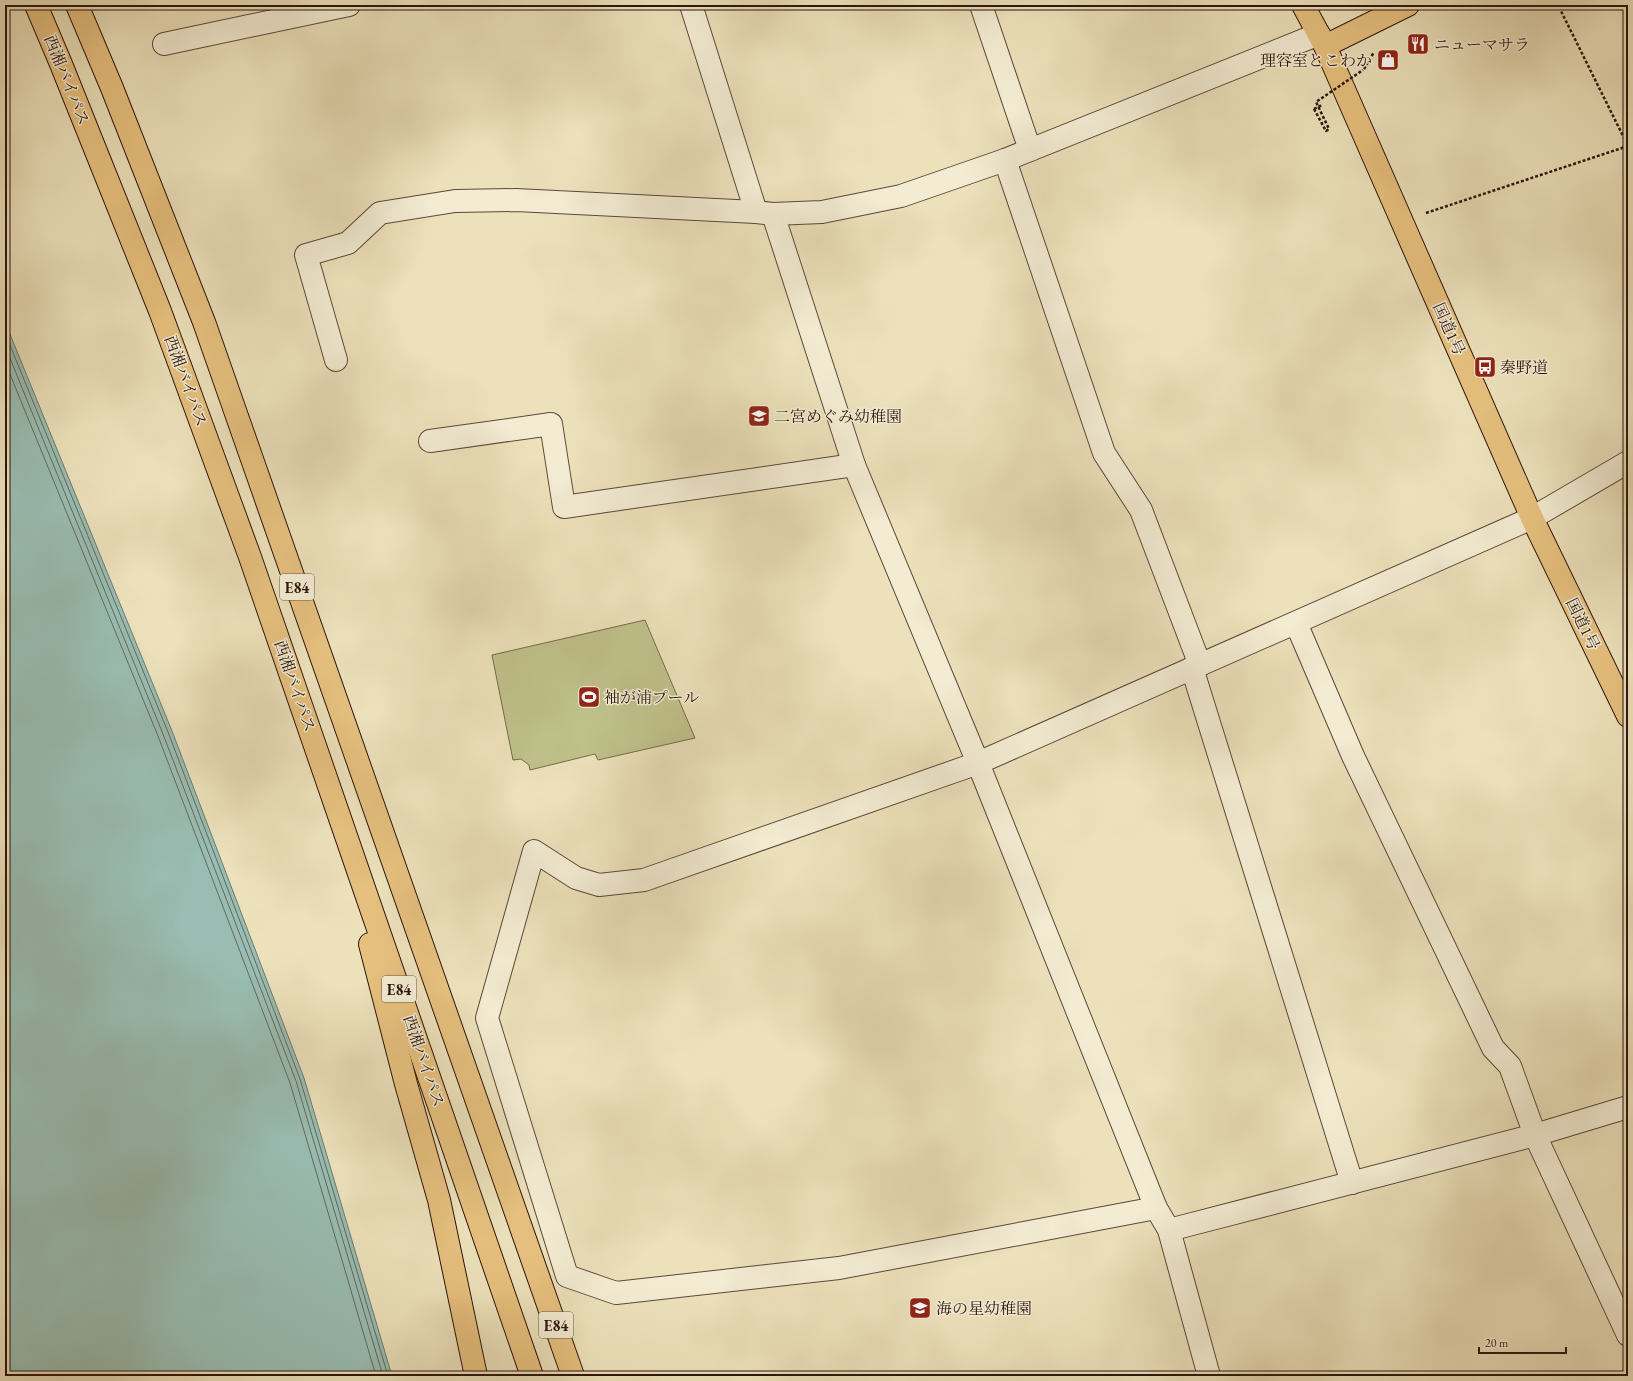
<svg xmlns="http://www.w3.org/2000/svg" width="1633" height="1381" font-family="'EB Garamond','Noto Serif JP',serif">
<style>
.green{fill:#bfc18b;stroke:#766b4c}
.water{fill:#99bdb2;stroke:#6d7a70}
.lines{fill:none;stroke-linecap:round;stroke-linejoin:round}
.shore{stroke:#62695f;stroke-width:1}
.minor-casing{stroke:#5c4838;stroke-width:24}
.major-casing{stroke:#2c150c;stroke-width:24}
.highway-casing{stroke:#2c150c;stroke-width:24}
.path{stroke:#2c150c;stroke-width:2.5;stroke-dasharray:3 2;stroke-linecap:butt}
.minor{stroke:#f3ecd3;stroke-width:22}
.major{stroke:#e6c07e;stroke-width:22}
.highway{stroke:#e6c07e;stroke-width:22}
.path-bridge{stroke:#2c150c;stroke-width:2.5;stroke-dasharray:3 2;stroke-linecap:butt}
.labels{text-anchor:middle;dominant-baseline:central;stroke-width:3;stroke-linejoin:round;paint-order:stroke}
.shield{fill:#f3ecd3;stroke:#685648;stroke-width:1}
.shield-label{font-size:15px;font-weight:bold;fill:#2c150c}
.poi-label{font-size:16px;fill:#2c150c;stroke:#f3ecd3;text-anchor:start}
.street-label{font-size:16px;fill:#2c150c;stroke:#f3ecd3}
</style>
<rect width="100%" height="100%" fill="#ece1bb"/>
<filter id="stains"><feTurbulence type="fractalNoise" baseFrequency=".005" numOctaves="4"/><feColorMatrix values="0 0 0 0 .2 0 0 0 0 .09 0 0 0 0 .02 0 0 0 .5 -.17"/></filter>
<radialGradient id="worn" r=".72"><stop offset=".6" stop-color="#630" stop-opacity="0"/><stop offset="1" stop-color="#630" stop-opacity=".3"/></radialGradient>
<!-- green -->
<path class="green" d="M645,620l50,118 -97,22 -3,-6 -65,16 -1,-5 -8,-6 -8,1 -21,-105z"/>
<!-- water -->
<path class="water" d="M5,322l167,409 132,347 88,298h-387z"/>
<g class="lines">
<!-- shore -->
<g class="shore">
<path d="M5,333l163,399 132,347 88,297"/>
<path d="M5,346l158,388 133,347 87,295"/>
<path d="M5,362l153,374 132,347 86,293"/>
</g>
<!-- minor casing -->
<g class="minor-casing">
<g id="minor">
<path d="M691,5l65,207"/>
<path d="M981,5l49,145"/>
<path d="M164,44l185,-39"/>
<path d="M1005,160l99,293 37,57 59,155"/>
<path d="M336,360l-30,-105 42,-12 32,-30 75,-12 61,-1 240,12 17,2"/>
<path d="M430,441l121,-17 13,83 290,-42"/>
<path d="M1296,623l57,133 140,292 17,18 25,69 93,200"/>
<path d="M1192,668l160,515"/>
<path d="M1156,1208l-317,60 -223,25 -49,-17 -80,-258 47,-167 42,27 23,7 45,-5 334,-117 554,-245 96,-56"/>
<path d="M1169,1230l366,-95 93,-28"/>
<path d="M1209,1376l-40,-146 -13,-22 -178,-445 -124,-298 -81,-251 49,-2 79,-16 104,-36 314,-126"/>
</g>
</g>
<!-- major casing -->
<g class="major-casing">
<path id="major" d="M1325,46l83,-41"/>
</g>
<!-- highway casing -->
<g class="highway-casing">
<g id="highway">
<path d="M36,5l25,59 99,247 90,246 282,819"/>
<path d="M77,5l35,83 92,234 369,1054"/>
<path d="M1303,5l22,41 207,472 96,198"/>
<path d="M370,944l36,140 33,116 37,176"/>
</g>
</g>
<!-- path -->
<g class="path">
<path d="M1364,69l10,-17"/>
<path d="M1314,109l8,-4"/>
<path d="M1426,213l202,-67 -70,-141"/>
</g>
<!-- minor -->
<use href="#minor" class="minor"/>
<!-- major -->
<use href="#major" class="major"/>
<!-- highway -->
<use href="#highway" class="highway"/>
<!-- path-bridge -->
<path class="path-bridge" d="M1314,109l12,22 3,-2 -13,-27 47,-32"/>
</g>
<!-- icons -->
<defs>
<g id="restaurant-square" transform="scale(1.15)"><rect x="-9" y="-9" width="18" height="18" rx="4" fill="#8f2418" stroke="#f3ecd3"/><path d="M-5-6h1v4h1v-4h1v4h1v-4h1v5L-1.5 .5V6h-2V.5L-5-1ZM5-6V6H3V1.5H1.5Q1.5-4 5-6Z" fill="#fff"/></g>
<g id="shop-square" transform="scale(1.15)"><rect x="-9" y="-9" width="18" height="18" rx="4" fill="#8f2418" stroke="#f3ecd3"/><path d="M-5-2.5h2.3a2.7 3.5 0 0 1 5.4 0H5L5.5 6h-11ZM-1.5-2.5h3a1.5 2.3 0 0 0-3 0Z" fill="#fff"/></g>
<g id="bus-square" transform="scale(1.15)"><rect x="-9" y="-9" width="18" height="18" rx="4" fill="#8f2418" stroke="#f3ecd3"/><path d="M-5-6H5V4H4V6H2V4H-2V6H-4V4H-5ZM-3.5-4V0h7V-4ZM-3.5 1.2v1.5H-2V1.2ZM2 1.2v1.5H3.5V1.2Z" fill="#fff"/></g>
<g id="school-square" transform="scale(1.15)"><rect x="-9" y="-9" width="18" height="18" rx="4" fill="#8f2418" stroke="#f3ecd3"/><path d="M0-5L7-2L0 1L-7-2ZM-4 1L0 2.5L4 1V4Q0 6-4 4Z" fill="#fff"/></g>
<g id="stadium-square" transform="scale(1.15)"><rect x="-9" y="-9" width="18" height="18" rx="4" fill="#8f2418" stroke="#f3ecd3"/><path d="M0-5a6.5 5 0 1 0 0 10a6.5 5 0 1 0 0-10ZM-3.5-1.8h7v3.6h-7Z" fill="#fff"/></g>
</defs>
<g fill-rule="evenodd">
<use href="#restaurant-square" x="1418" y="44"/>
<use href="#shop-square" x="1388" y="60"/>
<use href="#bus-square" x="1485" y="367"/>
<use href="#school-square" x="759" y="416"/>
<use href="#stadium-square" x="589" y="697"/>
<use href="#school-square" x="920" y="1308"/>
</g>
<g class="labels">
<!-- shield labels -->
<g class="shield">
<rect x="280" y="574" width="34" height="26" rx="3"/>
<rect x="382" y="976" width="34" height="26" rx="3"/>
<rect x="539" y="1312" width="34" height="26" rx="3"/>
</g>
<g class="shield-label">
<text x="297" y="587">E84</text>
<text x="399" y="989">E84</text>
<text x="556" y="1325">E84</text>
</g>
<!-- poi labels -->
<g class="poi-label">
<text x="1434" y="44">ニューマサラ</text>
<text x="1372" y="60" text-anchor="end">理容室とこわか</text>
<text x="1500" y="367">秦野道</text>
<text x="774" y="416">二宮めぐみ幼稚園</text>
<text x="604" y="697">袖が浦プール</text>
<text x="936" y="1308">海の星幼稚園</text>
</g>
<!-- street labels -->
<g class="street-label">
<text transform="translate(67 80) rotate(68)">西湘バイパス</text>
<text transform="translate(1449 329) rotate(66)">国道1号</text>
<text transform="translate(186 381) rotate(70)">西湘バイパス</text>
<text transform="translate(1583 624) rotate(64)">国道1号</text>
<text transform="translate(295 686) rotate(71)">西湘バイパス</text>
<text transform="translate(424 1061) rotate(71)">西湘バイパス</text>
</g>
</g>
<!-- margin -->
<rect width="1633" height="1381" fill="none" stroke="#ece1bb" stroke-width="20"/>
<rect x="6" y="6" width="1621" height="1369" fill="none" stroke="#2c150c" stroke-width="2"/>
<rect x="10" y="10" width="1613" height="1361" fill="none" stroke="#2c150c"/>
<!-- scale -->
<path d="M1479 1347v6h87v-6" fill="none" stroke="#2c150c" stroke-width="2"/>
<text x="1485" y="1347" font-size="12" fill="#2c150c" stroke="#f3ecd3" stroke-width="3" paint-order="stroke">20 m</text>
<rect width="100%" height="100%" filter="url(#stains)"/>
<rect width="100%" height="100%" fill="url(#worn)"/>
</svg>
